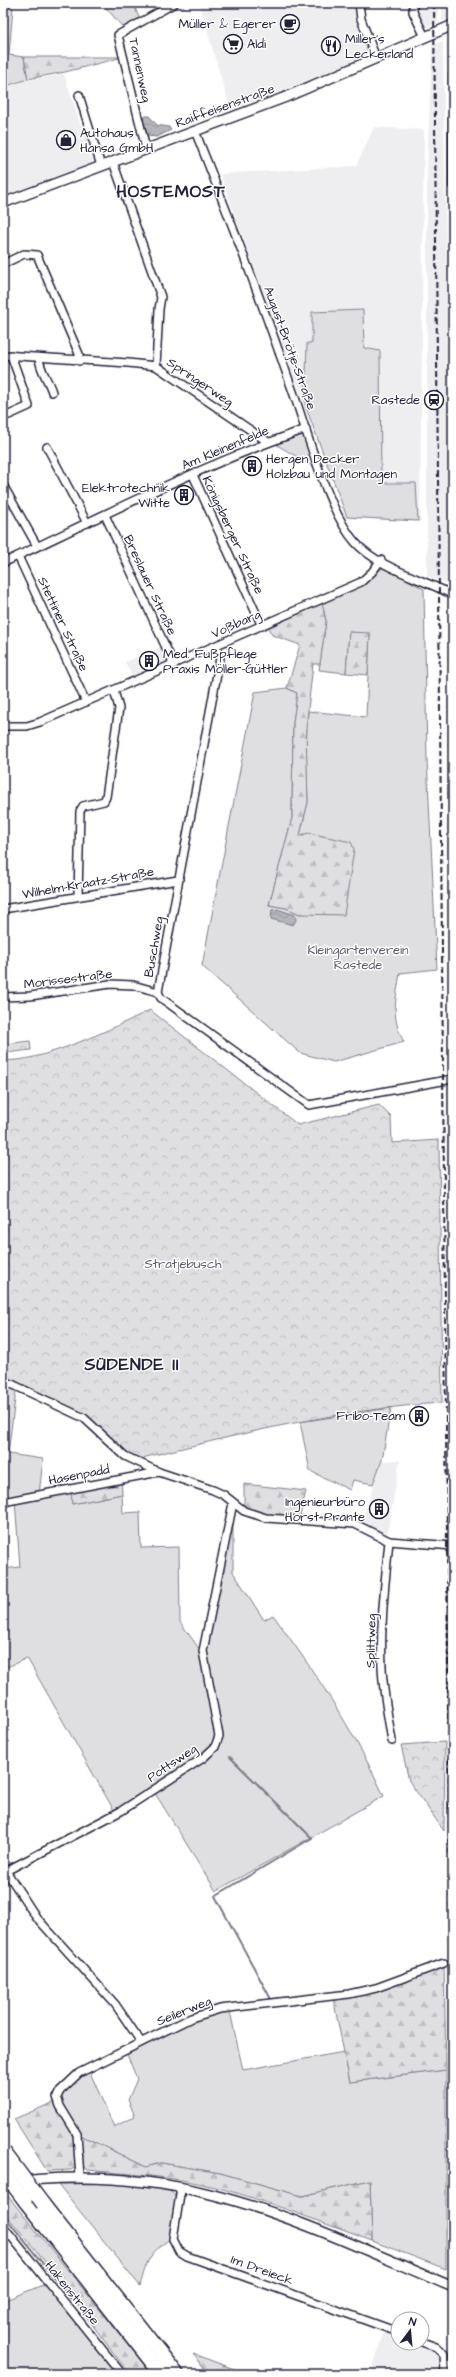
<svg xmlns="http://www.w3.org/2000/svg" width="456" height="2377" font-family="'Architects Daughter',sans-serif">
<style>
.built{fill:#eeeef1}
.green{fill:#dfdfe2;stroke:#80808e}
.forest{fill:url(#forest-firs);stroke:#80808e}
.park{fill:url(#park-crowns);stroke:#80808e}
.water{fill:url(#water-waves);stroke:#7a7a88}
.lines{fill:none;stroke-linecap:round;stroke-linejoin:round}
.stream{stroke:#7a7a88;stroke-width:2}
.minor-casing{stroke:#22223b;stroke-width:10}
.tertiary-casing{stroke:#22223b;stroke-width:12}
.motorway-casing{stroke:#22223b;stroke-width:16}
.minor{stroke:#fff;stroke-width:7}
.tertiary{stroke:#fff;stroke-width:9}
.motorway{stroke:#fff;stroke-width:13}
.rail{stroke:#22223b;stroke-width:2;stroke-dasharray:6 3;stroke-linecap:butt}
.motorway-bridge-casing{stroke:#22223b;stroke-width:16;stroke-linecap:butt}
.motorway-bridge{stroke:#fff;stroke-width:13}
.labels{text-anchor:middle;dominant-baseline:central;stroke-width:3;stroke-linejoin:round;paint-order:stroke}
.poi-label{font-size:13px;fill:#22223b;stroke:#fff;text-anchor:end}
.street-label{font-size:13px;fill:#22223b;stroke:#fff}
.park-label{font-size:13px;fill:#5b5b6d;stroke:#fff}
.district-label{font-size:17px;font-weight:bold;letter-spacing:1px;fill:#22223b;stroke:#fff}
</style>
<defs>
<pattern id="forest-firs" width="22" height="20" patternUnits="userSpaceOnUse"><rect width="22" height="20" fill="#dfdfe2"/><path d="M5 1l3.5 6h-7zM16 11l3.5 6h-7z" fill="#bfbfc3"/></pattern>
<pattern id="park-crowns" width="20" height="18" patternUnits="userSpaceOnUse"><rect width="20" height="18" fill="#dfdfe2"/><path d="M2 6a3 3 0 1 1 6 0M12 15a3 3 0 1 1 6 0" fill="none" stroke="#bfbfc3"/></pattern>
<pattern id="water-waves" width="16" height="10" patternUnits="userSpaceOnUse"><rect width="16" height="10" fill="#b4b4bc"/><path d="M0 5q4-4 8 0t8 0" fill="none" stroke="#9a9aa2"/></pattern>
</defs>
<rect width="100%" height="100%" fill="#fff"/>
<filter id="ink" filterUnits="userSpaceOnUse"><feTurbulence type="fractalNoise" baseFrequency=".025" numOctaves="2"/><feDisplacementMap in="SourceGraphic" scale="8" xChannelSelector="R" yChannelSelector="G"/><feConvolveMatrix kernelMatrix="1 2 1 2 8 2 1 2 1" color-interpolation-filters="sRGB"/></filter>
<g filter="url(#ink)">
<!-- built -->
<g class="built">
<path d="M199,3h160l14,51 -142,57z"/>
<path d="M416,3h22v19l-14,7 -8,-20z"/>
<path d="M442,3h11v16l-11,2z"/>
<path d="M443,41l4,262 3,16 3,3v264l-26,-10v-406l5,-125z"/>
<path d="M64,74l29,89 -90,33v-108l25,-8z"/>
<path d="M374,127l50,3 -4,392 -74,-4 -126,-344 136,-8z"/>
<path d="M162,647l6,15 -35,15 -8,-15z"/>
<path d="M453,732v131h-2z"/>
<path d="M400,1460l-5,29 -9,51 -25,-14 20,-65z"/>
<path d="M384,2330l14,5v8h20l29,13v18h-76z"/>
</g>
<!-- green -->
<g class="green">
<path d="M102,3h31l8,19 -15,9z"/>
<path d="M3,7l10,1 -4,47 15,2 4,22 -25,8z"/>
<path d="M363,310l1,38 16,3 1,132h35l2,38 -71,-4 -42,-112 2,-62h5v-31z"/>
<path d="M305,431l14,39 -47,-28z"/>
<path d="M384,567l40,22 3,170 10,210 -37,4c-4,27 -10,43 4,69l-70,20 -34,-9 -98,-87 53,-274 32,-4 10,5 -4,30 -1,95 -23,87 17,3 14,6v-79l8,-33 -2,-53 2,-38 58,6 4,-83 -21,-2 -3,41 -27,-3 7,-49 -4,-18 40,-19z"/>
<path d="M451,863h2l-1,175z"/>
<path d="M3,1385l13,6 -8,63 35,5 -4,36 32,-6 1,15 50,-10 1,19 17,-1 1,36 38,-1 1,75 23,32 30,-151v69l31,48 9,-5c42,57 82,117 111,181l-168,95 -63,-101 62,-43 3,-11 -4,10 -98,68 -89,-156 -24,11v-100l17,-2 -5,-67 -12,2z"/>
<path d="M391,1408l-9,52 -9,24 -20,-4 -3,10 -40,-19 -10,-49z"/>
<path d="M229,2007l14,63 101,-18 6,30 96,-12v199l-74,-28 -2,-61 -68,16 -82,-23 -59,-10 -15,4 -66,-32 -20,-35c3,-15 17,-21 29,-30l25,57 21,-11 -7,-16 9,-21 -11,-27 65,-34z"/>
<path d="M58,2184c35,0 74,-3 107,5 6,2 9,5 12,10l-7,40c-22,15 -23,22 -30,47z"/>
<path d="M45,2284l75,90h-117v-73z"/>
</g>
<!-- forest -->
<g class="forest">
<path d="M24,57h99l-58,15 -37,7z"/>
<path d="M322,603l4,18 -6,43h-7l-7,64 2,74 -8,33 9,-2 42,9 3,7 -10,66 -44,-1 -14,-6 -17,-3 23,-87 1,-95 4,-30 -10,-5 13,-43 -28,-10 -4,-7z"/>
<path d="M349,632l21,1 -2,42 -22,-2z"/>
<path d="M121,1479l1,15 -50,10 -1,-15z"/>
<path d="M244,1484l62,7 -7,29 -33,-2 -22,-7z"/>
<path d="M444,1963l2,107 -96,12 -17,-84 16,-4z"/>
<path d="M57,2101l20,45 -1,21 -5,3 -24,1 -33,-52z"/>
<path d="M80,2135l66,32 15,-4 59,10 82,23 68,-16 2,61c-56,-20 -112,-44 -170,-57 -37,-8 -76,-10 -114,-14l-5,-3z"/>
<path d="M3,2190l149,184h-21l-10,-11 -82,-109 -36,-43z"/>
<path d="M193,2354l55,20h-39z"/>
</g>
<!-- park -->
<g class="park">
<path d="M150,1010l148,115 81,-20 12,12 1,26 47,-3 3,263c-104,6 -206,32 -308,57l-39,-33 -92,-47v-320c34,5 115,-34 147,-50z"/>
<path d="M30,1041l1,9 -25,3 -1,-9z"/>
<path d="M445,1742l-1,89 -35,-50 -8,-36z"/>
</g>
<!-- water -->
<g class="water">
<path d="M146,116h3l8,9 12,2 2,3 -14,7 -11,-1 -4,-18z"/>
<path d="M277,909l18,6 1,5 -3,5 -22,-6 1,-9z"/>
</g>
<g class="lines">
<!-- stream -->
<g class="stream">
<path d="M230,1757l82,81 -97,58 57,105"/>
<path d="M3,2214l69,86"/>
</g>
<!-- minor casing -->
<g class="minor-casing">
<g id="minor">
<path d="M359,3l2,16 15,39"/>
<path d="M413,3v9l12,25"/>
<path d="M453,75v111"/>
<path d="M79,95l22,71"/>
<path d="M195,131c34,85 67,171 97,258 15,41 35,121 63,153 23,26 68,37 98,53"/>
<path d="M146,149l-28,-114 57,-32"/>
<path d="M113,162l48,135 -2,12 -3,57"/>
<path d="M3,264l21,-10 13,1 42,99v7"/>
<path d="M3,355l125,8 28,3 112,76"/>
<path d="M39,358c1,13 9,21 13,34"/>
<path d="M9,415l20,-9 -18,-51"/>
<path d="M47,447l40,76"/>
<path d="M193,475l69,151"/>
<path d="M3,485l34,61"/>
<path d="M105,515l69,150"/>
<path d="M18,556l68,146"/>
<path d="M3,563c99,-47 199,-98 303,-134"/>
<path d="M216,647l4,11 -62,334 3,6 148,107 144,-26"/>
<path d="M3,726h24l13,-4 321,-140 11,-10 9,-12"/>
<path d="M78,896l2,-85 3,-5 21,-5 2,-4 13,-89 -5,-17"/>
<path d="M3,909l175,-29"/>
<path d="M3,997l27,-1 80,-12 23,1 25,7"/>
<path d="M3,1380l81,38 41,38 34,16 54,18 11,5 20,16 22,7 89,6 34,17 64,5"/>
<path d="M3,1502l156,-30"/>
<path d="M389,1541c-4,42 -9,85 -7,126 1,25 6,49 10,74"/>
<path d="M6,1871l115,-60 82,-53 12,-11 4,-11 -16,-85 30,-148"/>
<path d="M3,1872l3,-1 30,46 79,87 26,38"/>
<path d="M80,2177l-3,-43 -17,-28 -3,-9 3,-6 19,-18 112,-55 29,-9 129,-15 27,-6 68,-25"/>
<path d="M181,2188l-8,51 6,12 8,5 211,76"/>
<path d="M3,2226l119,148"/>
<path d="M422,2342l14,5 8,7 1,20"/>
</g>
</g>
<!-- tertiary casing -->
<g class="tertiary-casing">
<g id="tertiary">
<path d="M3,203l283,-106 167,-72"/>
<path d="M3,2183c70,-9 139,-6 207,11 84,21 163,60 243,93"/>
</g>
</g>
<!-- motorway casing -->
<g class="motorway-casing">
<g id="motorway">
<path d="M25,2201l136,173"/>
<path d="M43,2204l134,170"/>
</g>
</g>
<!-- minor -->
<use href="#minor" class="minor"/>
<!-- tertiary -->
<use href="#tertiary" class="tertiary"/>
<!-- motorway -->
<use href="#motorway" class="motorway"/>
<!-- rail -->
<path class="rail" d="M434,3l19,2252"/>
<!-- motorway-bridge casing -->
<g class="motorway-bridge-casing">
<g id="motorway-bridge">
<path d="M4,2152l39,52"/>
<path d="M3,2172l22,29"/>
</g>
</g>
<!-- motorway-bridge -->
<use href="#motorway-bridge" class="motorway-bridge"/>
</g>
</g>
<!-- icons -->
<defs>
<g id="cafe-ring" transform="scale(1)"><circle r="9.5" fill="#fff" stroke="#22223b" stroke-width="1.5"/><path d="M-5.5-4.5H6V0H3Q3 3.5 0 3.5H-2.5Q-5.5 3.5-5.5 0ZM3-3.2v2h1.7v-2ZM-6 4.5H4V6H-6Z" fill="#22223b"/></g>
<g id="supermarket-ring" transform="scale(1)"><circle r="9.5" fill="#fff" stroke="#22223b" stroke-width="1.5"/><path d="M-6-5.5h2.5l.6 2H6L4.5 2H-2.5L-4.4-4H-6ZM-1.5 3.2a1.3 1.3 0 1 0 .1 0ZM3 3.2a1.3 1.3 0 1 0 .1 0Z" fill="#22223b"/></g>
<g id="restaurant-ring" transform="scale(1)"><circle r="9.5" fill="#fff" stroke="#22223b" stroke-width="1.5"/><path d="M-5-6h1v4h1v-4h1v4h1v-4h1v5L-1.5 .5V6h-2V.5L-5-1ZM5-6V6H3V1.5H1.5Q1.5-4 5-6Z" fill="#22223b"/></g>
<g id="shop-ring" transform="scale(1)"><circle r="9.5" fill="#fff" stroke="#22223b" stroke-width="1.5"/><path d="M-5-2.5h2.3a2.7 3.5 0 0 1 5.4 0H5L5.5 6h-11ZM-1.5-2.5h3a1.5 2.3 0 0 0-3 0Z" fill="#22223b"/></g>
<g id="station-ring" transform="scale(1)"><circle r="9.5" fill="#fff" stroke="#22223b" stroke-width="1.5"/><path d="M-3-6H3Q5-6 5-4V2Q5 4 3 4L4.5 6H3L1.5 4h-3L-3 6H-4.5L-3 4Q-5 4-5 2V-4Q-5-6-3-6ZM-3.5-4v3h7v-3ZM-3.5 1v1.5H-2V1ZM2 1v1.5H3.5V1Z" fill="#22223b"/></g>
<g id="building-ring" transform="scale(1)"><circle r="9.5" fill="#fff" stroke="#22223b" stroke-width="1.5"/><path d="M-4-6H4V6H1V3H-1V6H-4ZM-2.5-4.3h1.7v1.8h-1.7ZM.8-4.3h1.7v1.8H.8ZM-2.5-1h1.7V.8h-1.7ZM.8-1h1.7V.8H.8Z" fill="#22223b"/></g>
</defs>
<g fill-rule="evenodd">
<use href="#cafe-ring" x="290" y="24"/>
<use href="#supermarket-ring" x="233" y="44"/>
<use href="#restaurant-ring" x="331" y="46"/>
<use href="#shop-ring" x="66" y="140"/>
<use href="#station-ring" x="434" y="400"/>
<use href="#building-ring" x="252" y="466"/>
<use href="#building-ring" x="184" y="495"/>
<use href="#building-ring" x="149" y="661"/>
<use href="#building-ring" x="419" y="1416"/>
<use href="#building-ring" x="379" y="1509"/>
</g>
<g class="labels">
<!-- poi labels -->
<g class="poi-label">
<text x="276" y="24">Müller &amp; Egerer</text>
<text x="345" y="39" text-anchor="start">Miller's<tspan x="345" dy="15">Leckerland</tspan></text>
<text x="247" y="44" text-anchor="start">Aldi</text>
<text x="80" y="133" text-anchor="start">Autohaus<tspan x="80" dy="15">Hansa GmbH</tspan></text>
<text x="420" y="400">Rastede</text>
<text x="266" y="459" text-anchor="start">Hergen Decker<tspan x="266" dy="15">Holzbau und Montagen</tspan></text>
<text x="170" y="488">Elektrotechnik<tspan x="170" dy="15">Witte</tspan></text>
<text x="163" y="654" text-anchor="start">Med. Fußpflege<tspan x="163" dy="15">Praxis Möller-Güttler</tspan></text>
<text x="405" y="1416">Fribo-Team</text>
<text x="365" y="1502">Ingenieurbüro<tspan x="365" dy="15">Horst Prante</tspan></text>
</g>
<!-- street labels -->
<g class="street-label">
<text transform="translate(140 70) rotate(78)">Tannenweg</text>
<text transform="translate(225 106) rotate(-20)">Raiffeisenstraße</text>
<text transform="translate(290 348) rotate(70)">August-Brötje-Straße</text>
<text transform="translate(200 382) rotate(34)">Springerweg</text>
<text transform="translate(225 448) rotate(-23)">Am Kleinenfelde</text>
<text transform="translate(233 535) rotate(65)">Königsberger Straße</text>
<text transform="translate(150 585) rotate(65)">Breslauer Straße</text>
<text transform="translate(63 624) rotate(65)">Stettiner Straße</text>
<text transform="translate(236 624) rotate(-24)">Voßbarg</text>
<text transform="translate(88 883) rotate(-10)">Wilhelm-Kraatz-Straße</text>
<text transform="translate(154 947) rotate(-80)">Buschweg</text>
<text transform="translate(68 979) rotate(-7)">Morissestraße</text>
<text transform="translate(79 1475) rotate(-11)">Hasenpadd</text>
<text transform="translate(371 1641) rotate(-89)">Splittweg</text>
<text transform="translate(172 1763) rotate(-34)">Pottsweg</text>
<text transform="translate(184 2011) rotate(-22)">Seilerweg</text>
<text transform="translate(262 2270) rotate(20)">Im Dreieck</text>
<text transform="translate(72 2293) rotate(51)">Hakenstraße</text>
</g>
<!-- park labels -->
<g class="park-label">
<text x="358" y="950">Kleingartenverein<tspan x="358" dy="15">Rastede</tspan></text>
<text x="183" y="1264">Stratjebusch</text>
</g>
<!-- district labels -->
<g class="district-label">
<text x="171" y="192">HOSTEMOST</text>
<text x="132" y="1365">SÜDENDE II</text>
</g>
</g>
<!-- margin -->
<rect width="456" height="2377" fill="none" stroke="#fff" stroke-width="16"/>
<rect x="8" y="8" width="440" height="2361" fill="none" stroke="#22223b" stroke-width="1.5" filter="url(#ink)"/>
<!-- north arrow -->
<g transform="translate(410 2331) rotate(16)"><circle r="19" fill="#ffffff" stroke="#a7a7b1"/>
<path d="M0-3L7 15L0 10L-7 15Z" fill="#22223b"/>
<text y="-6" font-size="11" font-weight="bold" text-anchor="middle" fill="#22223b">N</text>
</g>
</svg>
